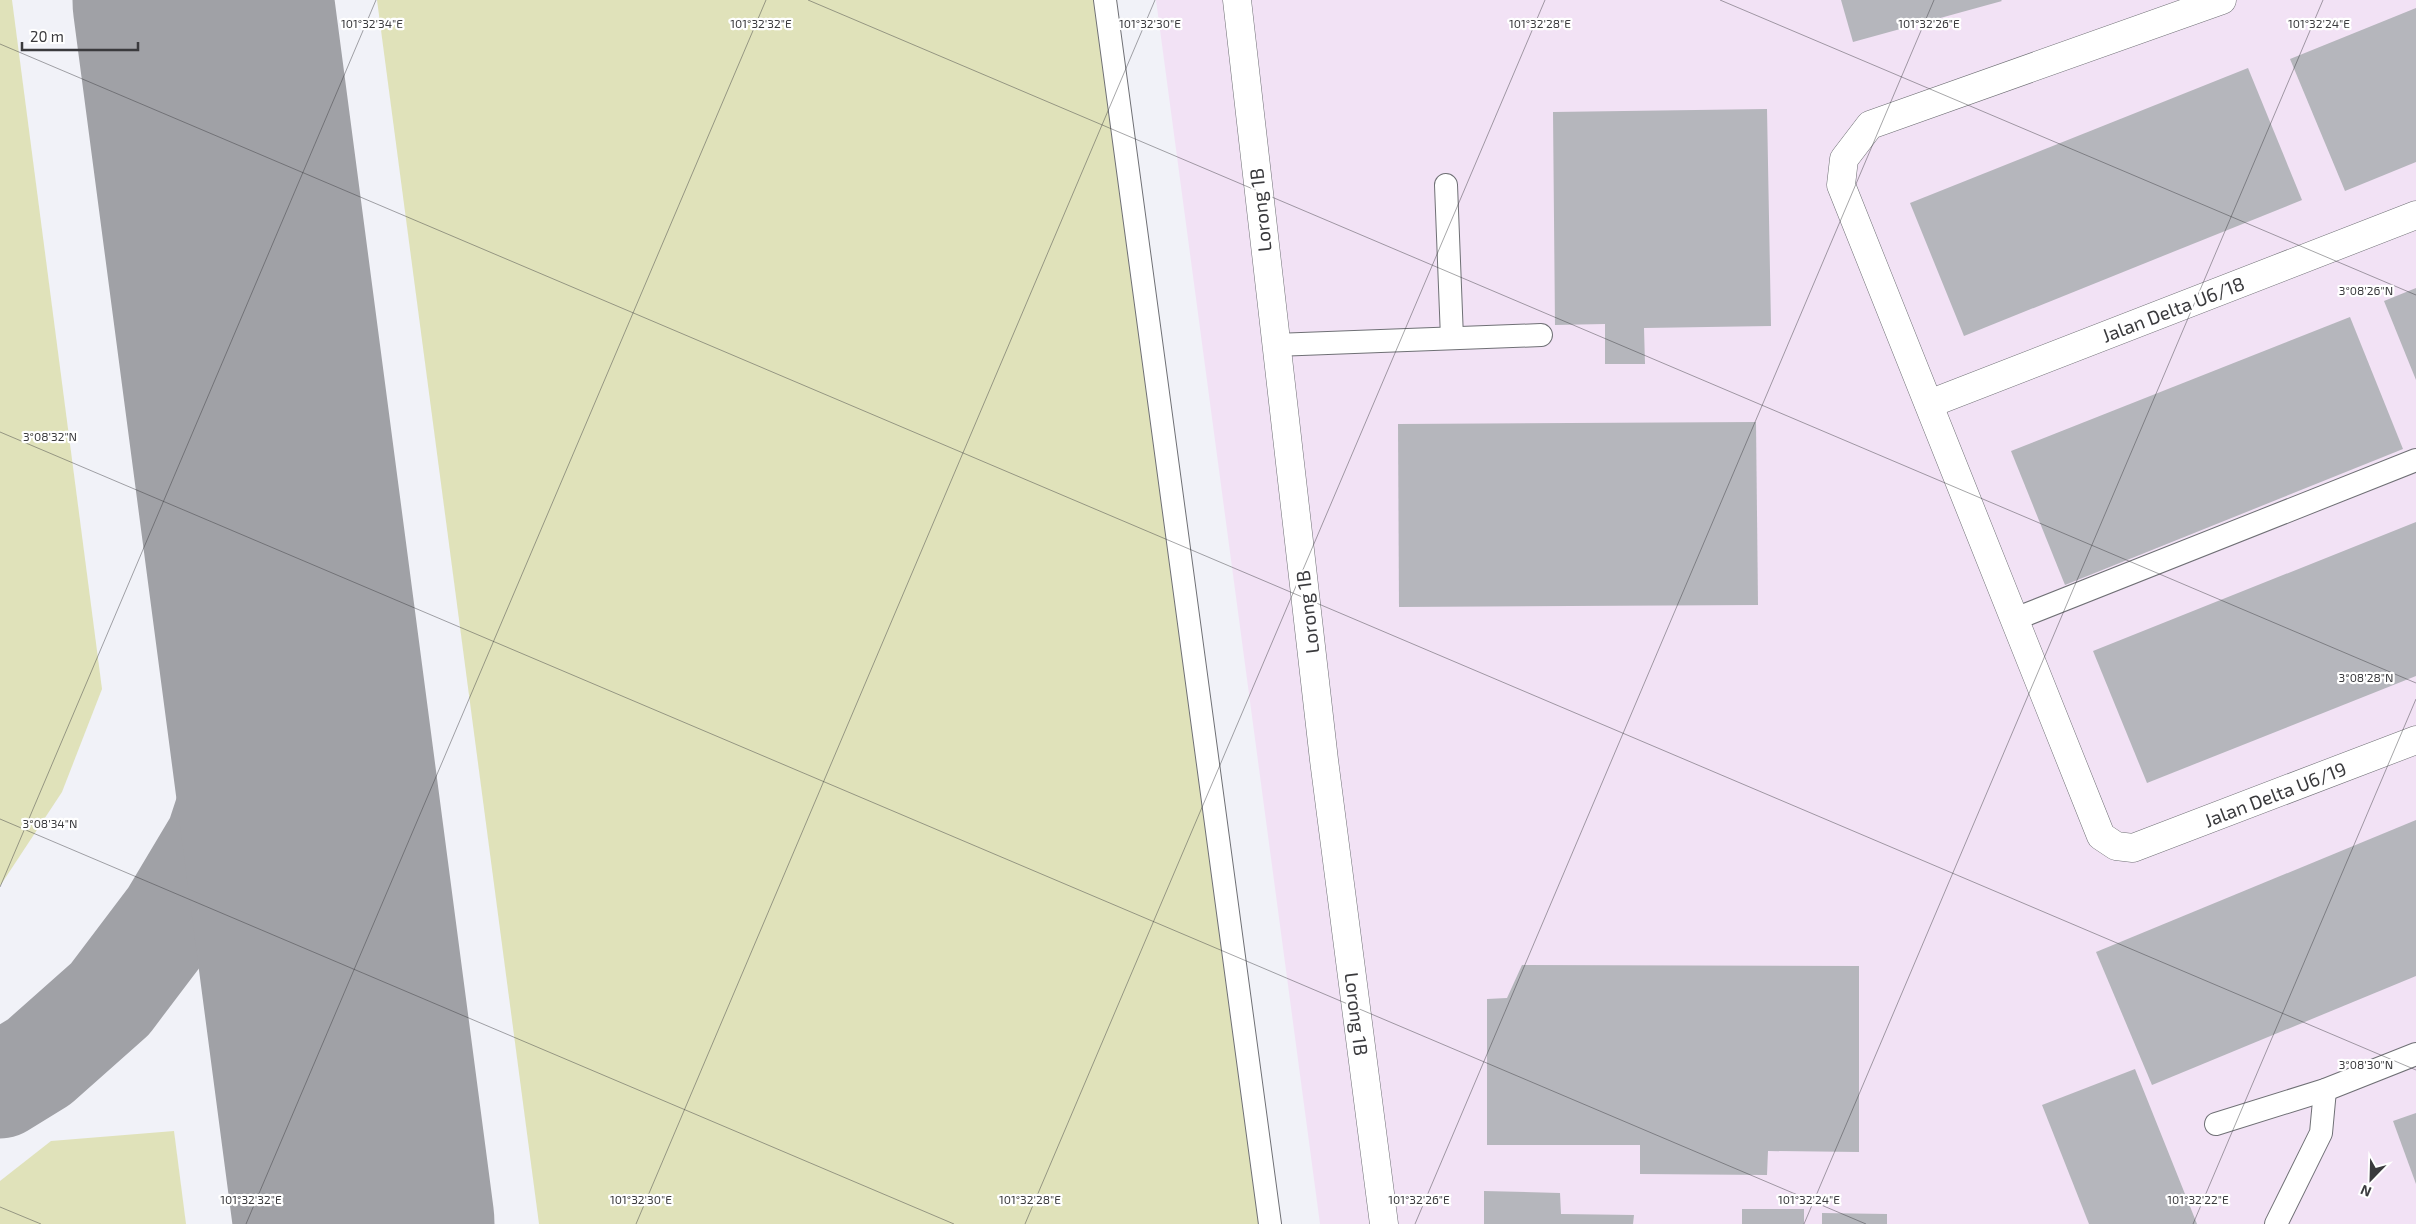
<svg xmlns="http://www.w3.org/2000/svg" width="2416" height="1224" font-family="'Exo 2',sans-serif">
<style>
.industrial{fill:#f2e2f5}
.green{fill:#e0e2ba}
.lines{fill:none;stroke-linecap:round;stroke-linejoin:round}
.taxiway{stroke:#a0a1a6;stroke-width:105}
.runway{stroke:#a0a1a6;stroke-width:261}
.building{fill:#b5b6bc}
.lane-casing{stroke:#6f7075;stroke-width:24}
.street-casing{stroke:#6f7075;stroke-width:29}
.lane{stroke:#fff;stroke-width:22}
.street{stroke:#fff;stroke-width:28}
.ticks{fill:none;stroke:#3a3a3d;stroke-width:1;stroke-opacity:0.45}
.labels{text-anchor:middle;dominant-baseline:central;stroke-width:4.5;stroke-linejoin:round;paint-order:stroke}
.street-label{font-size:19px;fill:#3a3a3d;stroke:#fff}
.ticks-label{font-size:12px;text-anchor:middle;fill:#3a3a3d;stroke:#fff;stroke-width:4.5;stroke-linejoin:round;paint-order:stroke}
</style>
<rect width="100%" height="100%" fill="#f1f2f8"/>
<!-- industrial -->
<path class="industrial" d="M1156,0h1260v1224h-1096z"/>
<!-- green -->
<g class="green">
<path d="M0,0h12l90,689 -40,103 -62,94z"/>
<path d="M377,0h734l155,1224h-727z"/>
<path d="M174,1131l12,93h-186v-43l51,-40z"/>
</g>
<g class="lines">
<!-- taxiway -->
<path class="taxiway" d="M0,1086l39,-24 71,-63 62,-82 46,-77 27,-82 38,-154"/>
<!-- runway -->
<path class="runway" d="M203,0l161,1224"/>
</g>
<!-- building -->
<g class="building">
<path d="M1841,0h160l1,1 -149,41z"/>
<path d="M2416,8v154l-71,29 -55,-132z"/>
<path d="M2248,68l54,132 -338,136 -54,-133z"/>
<path d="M1767,109l4,217 -127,2 1,36h-40v-40l-50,1 -2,-213z"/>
<path d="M2416,288v92l-32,-79z"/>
<path d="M2350,317l53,132 -338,136 -54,-134z"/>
<path d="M1756,422l2,183 -359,2 -1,-183z"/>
<path d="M2416,522v154l-269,107 -54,-132z"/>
<path d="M2416,820v156l-264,109 -56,-133z"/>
<path d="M1522,965l337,1v186l-91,-1 -1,24 -127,-1v-29h-153v-146l20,-1z"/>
<path d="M2135,1069l62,155h-108l-47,-119z"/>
<path d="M2416,1113v71l-23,-63z"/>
<path d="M1484,1191l76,2 1,21 73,1 -1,9h-149z"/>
<rect x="1742" y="1209" width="62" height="15"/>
<path d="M1822,1213l65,1v10h-65z"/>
</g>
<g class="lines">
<!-- lane casing -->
<g class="lane-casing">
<g id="lane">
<path d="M1105,0l165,1224"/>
<path d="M1446,185l6,153"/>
<path d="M1275,345l266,-10"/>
<path d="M2015,619l401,-159"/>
<path d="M2216,1124l109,-34 91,-36"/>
<path d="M2276,1224l45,-91 4,-43"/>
</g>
</g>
<!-- street casing -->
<g class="street-casing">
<g id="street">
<path d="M1237,0l87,760 60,464"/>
<path d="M2222,0l-352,125 -26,34 -3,26 260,651 15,10 17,2 283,-108"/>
<path d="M1929,404l487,-189"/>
</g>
</g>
<!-- lane -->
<use href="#lane" class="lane"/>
<!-- street -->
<use href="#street" class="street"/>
</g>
<!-- ticks -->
<path class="ticks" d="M808,0l1608,683M1720,0l696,295M0,44l2416,1026M0,432l1866,792M0,819l954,405M0,887l376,-887M0,1207l41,17M246,1224l520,-1224M636,1224l519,-1224M1025,1224l520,-1224M1415,1224l519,-1224M1804,1224l519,-1224M2193,1224l223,-525"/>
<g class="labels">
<!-- street labels -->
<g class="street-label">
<text transform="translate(1260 210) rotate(-96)">Lorong 1B</text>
<text transform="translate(2173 309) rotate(-21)">Jalan Delta U6/18</text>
<text transform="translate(1307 612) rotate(-97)">Lorong 1B</text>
<text transform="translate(2275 794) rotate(-21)">Jalan Delta U6/19</text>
<text transform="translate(1357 1014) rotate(83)">Lorong 1B</text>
</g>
</g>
<g class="ticks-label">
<text x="372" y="28">101°32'34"E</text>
<text x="761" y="28">101°32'32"E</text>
<text x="1150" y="28">101°32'30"E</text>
<text x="1540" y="28">101°32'28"E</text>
<text x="1929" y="28">101°32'26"E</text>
<text x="2319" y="28">101°32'24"E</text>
<text x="2366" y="295">3°08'26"N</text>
<text x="50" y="441">3°08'32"N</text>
<text x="2366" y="682">3°08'28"N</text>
<text x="50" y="828">3°08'34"N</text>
<text x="2366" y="1069">3°08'30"N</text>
<text x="251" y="1204">101°32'32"E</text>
<text x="641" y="1204">101°32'30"E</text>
<text x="1030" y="1204">101°32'28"E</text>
<text x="1419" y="1204">101°32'26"E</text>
<text x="1809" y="1204">101°32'24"E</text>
<text x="2198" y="1204">101°32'22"E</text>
</g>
<!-- north arrow -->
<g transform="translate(2371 1179) rotate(203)" stroke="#ffffff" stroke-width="4" paint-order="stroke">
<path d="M0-4L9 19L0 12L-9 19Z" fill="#3a3a3d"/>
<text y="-8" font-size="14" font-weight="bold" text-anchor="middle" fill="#3a3a3d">N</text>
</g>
<!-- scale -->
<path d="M22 42v8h116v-8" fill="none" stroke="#3a3a3d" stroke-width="2.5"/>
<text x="30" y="42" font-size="15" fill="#3a3a3d" stroke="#ffffff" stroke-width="4" paint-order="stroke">20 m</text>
</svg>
